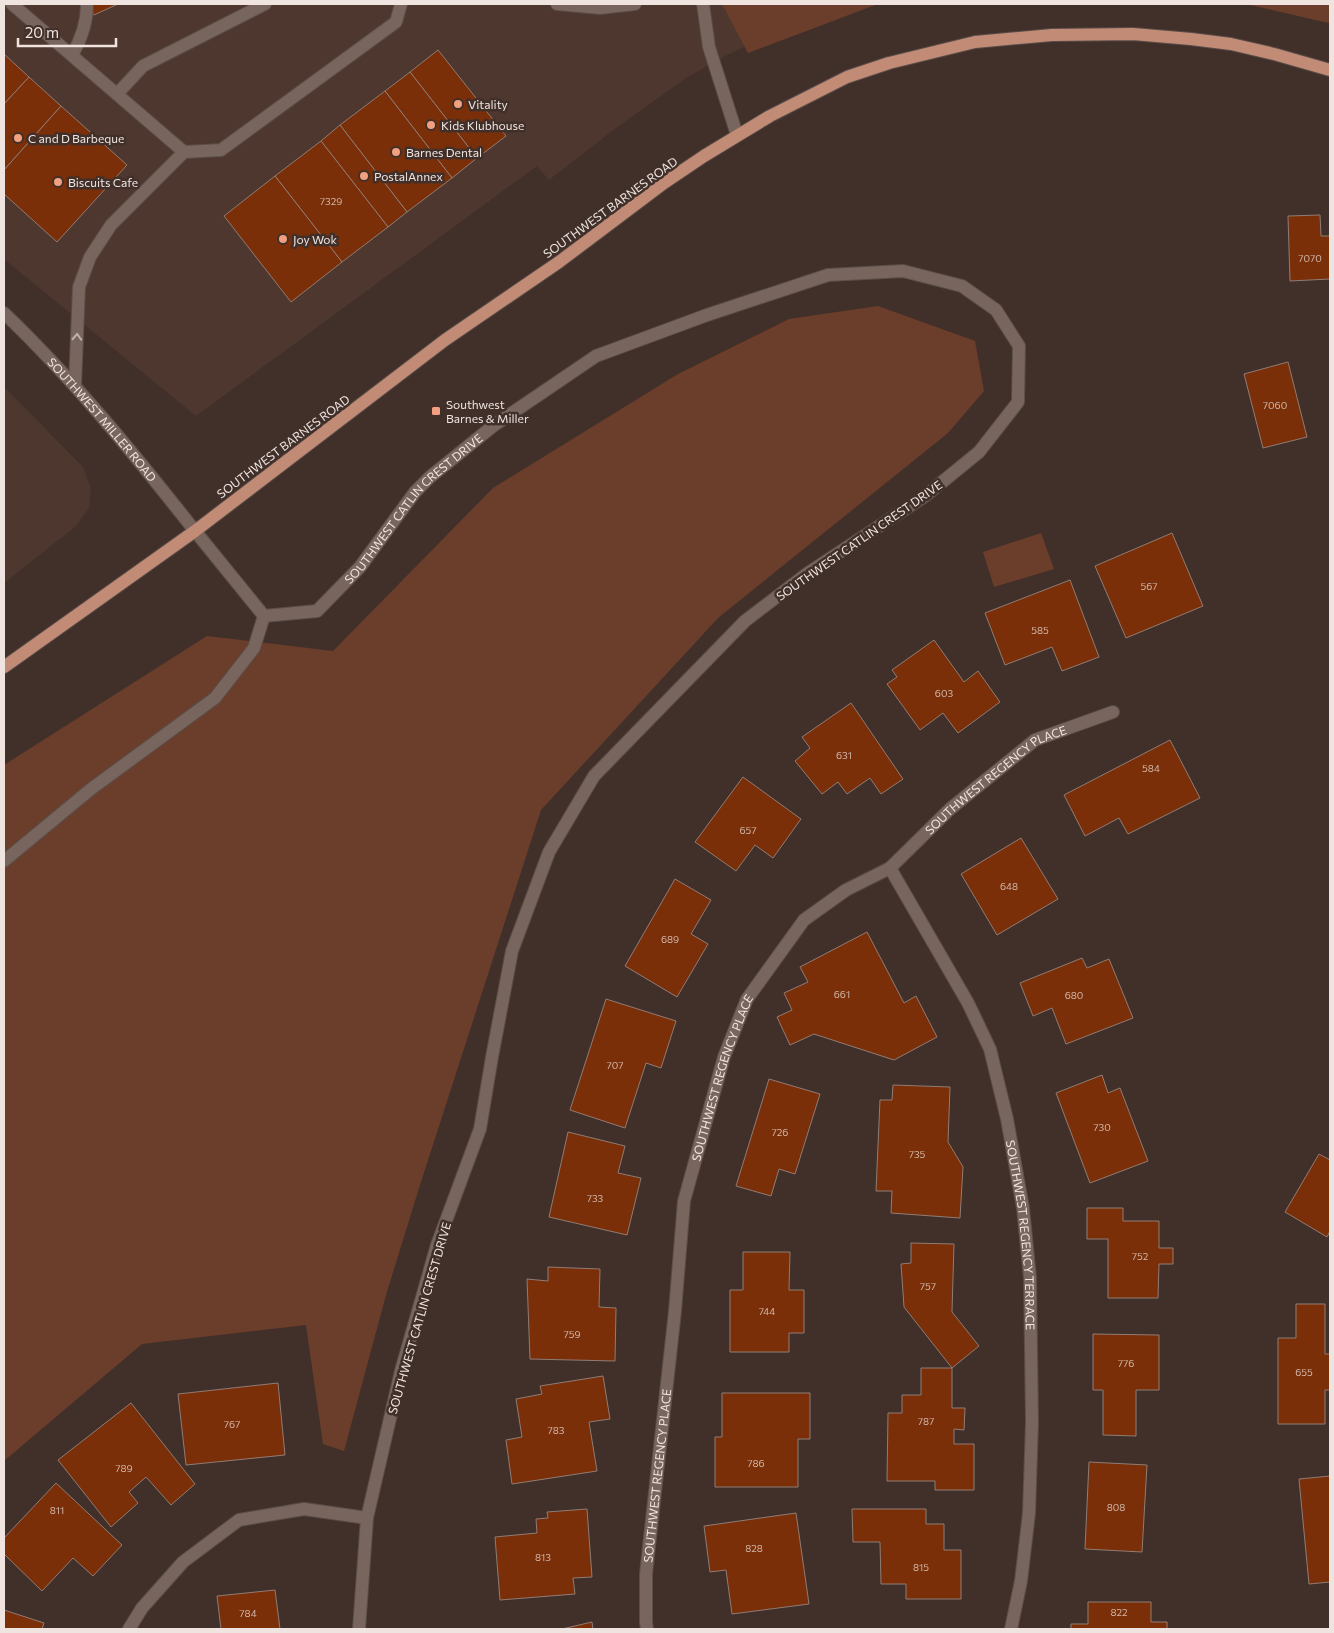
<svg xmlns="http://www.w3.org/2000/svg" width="1334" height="1633" font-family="Commissioner,sans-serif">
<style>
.built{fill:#4e372e}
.green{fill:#6b3d2b}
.building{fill:#7a2f08;stroke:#907c74}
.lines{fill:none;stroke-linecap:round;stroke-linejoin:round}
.service-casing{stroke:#5b4d48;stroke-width:14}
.minor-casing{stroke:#5b4d48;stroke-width:14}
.secondary-casing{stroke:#5b4d48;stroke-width:14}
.primary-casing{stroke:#5b4d48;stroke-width:14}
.service{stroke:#78655d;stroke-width:12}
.minor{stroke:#78655d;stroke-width:12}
.secondary{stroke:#78655d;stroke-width:12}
.primary{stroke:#c28b76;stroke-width:12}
.oneway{stroke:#bfb1ac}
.poi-dot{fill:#f2a07f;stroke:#41302a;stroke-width:2}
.labels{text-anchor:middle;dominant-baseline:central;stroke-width:5;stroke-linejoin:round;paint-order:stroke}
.number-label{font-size:10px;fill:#d2b7aa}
.poi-label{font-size:12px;fill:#efe4e0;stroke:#41302a;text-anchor:start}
.street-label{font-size:12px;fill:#efe4e0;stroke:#41302a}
</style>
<rect width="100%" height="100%" fill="#41302a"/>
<!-- built -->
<g class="built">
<path d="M4,4h847l-85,32 -41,20 -39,22 -70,50 -67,52 -12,-14 -341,250 -192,-157z"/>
<path d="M4,387l79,80 8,21 -2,20 -14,19 -71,56z"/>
</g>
<!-- green -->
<g class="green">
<path d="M722,4h156l-130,49z"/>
<path d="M1246,4h84v19l-6,-1z"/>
<path d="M878,306l97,35 9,50 -36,42 -230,185 -177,192 -121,375 -34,110 -42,156 -21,-7 -17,-119 -164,19 -138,117v-696l203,-129 126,15 160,-163 185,-114 111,-55z"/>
<path d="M1041,533l13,36 -60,18 -11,-35z"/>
</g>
<!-- building -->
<g class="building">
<path d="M89,4h29l-24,11z"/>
<path d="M438,50l68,86 -29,22 -67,-86z"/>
<path d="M4,54l25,23 -25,27z"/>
<path d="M410,72l67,86 -25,20 -67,-87z"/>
<path d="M29,77l32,29 -57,64v-66z"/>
<path d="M385,91l67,87 -45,34 -67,-87z"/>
<path d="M61,106l66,59 -70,77 -53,-48v-24z"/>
<path d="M340,125l67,87 -19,15 -67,-86z"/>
<path d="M321,141l67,86 -46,35 -67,-86z"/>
<path d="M275,176l67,86 -51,40 -67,-86z"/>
<path d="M1320,215l1,21h9v43l-40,2 -2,-65z"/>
<path d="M1288,362l19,75 -44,11 -19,-74z"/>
<path d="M1172,533l31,73 -77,32 -31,-72z"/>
<path d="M1070,580l29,77 -37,14 -10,-24 -47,18 -20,-52z"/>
<path d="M934,640l30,42 14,-11 22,31 -42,31 -15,-20 -23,17 -33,-46 10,-7 -5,-7z"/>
<path d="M851,703l52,76 -22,15 -11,-16 -23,16 -9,-12 -16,12 -27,-33 15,-13 -8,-11z"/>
<path d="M1170,740l30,58 -72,36 -9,-16 -34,18 -21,-41z"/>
<path d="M743,777l58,42 -28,39 -18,-13 -19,26 -41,-29z"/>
<path d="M1021,838l37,61 -61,36 -36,-61z"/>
<path d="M675,879l36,21 -20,34 17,10 -31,53 -52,-31z"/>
<path d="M867,932l37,71 12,-7 21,41 -43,23 -80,-26 -24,11 -13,-28 15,-7 -8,-17 24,-11 -8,-15z"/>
<path d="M1082,958l5,10 22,-9 24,59 -67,26 -14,-36 -19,8 -13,-33z"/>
<path d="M606,999l70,22 -15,47 -15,-5 -21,65 -55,-18z"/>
<path d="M1102,1075l6,18 12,-5 28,73 -58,22 -34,-90z"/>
<path d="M769,1079l51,15 -25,80 -16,-5 -8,27 -35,-10z"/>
<path d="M893,1085l57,2 -2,55 15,25 -3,51 -69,-5 1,-22h-16l4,-91h12z"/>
<path d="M568,1132l57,14 -7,27 23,5 -14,57 -78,-18z"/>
<path d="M1319,1154l11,6v71l-3,6 -42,-25z"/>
<path d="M1087,1208h36v13h36v27h14v16h-14l-1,34h-50v-59h-21z"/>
<path d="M911,1243l43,1 -2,68 27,34 -27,22 -48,-61 -3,-43 10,-1z"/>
<path d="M743,1252h47l-1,38h15v43h-15v19h-59v-62h13z"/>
<path d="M548,1267l52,2 -1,38 17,1 -1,53 -85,-2 -3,-80 21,2z"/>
<path d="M1296,1304h29v50h5v36h-5v34h-47v-86h18z"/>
<path d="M1093,1334l66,1v55h-23v46l-33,-1v-45h-10z"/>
<path d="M921,1368h31v40h13l-1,22 -10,-1v15h20v46h-39v-9h-48l1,-68h14v-18h19z"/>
<path d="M603,1376l7,43 -21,3 8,49 -85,13 -6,-44 16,-3 -6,-38 26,-5 -2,-8z"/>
<path d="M278,1383l7,72 -99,10 -8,-71z"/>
<path d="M722,1393h88v46h-12v48h-83v-50h7z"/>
<path d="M131,1403l64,81 -24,21 -25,-28 -17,15 9,11 -27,24 -53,-67z"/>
<path d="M1089,1462l58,3 -5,87 -57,-3z"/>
<path d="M1330,1476v106l-21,2 -10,-105z"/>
<path d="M56,1483l66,62 -29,31 -20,-18 -31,33 -38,-37v-16z"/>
<path d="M587,1509l5,68 -19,1 2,16 -75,6 -5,-63 42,-4 -1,-14 12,-1 -1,-6z"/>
<path d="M852,1509h74v15h18v26h17v49h-55v-15h-25l-1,-42h-27z"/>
<path d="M796,1513l13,91 -77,10 -6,-44 -16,2 -6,-46z"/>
<path d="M275,1590l5,39h-59l-4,-33z"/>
<path d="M1088,1602h63v20h16v7h-96v-5h17z"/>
<path d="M4,1610l40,13 -2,6h-38z"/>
<path d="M592,1622l1,7h-31z"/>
</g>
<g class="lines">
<!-- service casing -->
<g class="service-casing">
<g id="service">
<path d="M12,4l172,148 37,-2 175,-128 5,-18"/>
<path d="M557,4l43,4 35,-4"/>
<path d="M72,55c10,-17 15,-32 15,-51"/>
<path d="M117,94l26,-28 122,-62"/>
<path d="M75,385l4,-98 11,-30 21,-32 73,-73"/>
<path d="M4,861l87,-72 124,-91 39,-50 10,-32"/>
</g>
</g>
<!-- minor casing -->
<g class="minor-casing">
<g id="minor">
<path d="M703,4l6,43 28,88"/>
<path id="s1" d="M195,531l69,85 53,-5 43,-44 55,-75 15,-15 63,-51 103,-70 111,-41 121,-40 75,-4 59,15 34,24 23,36 -1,56 -39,50 -54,44 -117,77 -63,48 -151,155 -45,76 -37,99 -20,106 -12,72 -43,116 -36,126 -34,147 -8,111"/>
<path id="s2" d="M890,868l78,135 22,46 17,70 16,89 7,70 2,144 -3,91 -8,68 -10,48"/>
<path d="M129,1629l13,-21 41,-46 56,-42 65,-11 63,9"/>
<path id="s3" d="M647,1629l-1,-7v-48l29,-263 9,-110 40,-144 23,-58 57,-79 42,-30 44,-22 60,-59 85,-69 78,-28"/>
</g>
</g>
<!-- secondary casing -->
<g class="secondary-casing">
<g id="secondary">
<path id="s4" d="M4,313c70,67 131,142 191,218"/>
</g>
</g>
<!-- primary casing -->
<g class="primary-casing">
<path id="primary" d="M4,667l191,-136 250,-191 114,-78 105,-79 40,-27 66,-40 77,-39 42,-14 86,-21 77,-7 81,-1 58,5 40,5 43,10 56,16"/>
</g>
<!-- service -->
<use href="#service" class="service"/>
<!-- minor -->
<use href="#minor" class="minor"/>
<!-- secondary -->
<use href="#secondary" class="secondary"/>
<!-- primary -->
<use href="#primary" class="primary"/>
</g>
<!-- one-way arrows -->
<defs><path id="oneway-chevron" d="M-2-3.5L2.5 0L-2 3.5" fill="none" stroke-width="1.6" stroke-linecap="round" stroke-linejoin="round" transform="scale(1.25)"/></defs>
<use class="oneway" href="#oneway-chevron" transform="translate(77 337) rotate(-87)"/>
<!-- markers -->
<g class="poi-dot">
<circle cx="458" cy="104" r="5"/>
<circle cx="431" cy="125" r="5"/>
<circle cx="18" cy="138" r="5"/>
<circle cx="396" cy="152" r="5"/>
<circle cx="364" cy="176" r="5"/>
<circle cx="58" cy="182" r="5"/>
<circle cx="283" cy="239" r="5"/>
<rect x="431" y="406" width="10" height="10" rx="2.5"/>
</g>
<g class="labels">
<!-- number labels -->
<g class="number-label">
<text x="331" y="201">7329</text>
<text x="1310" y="258">7070</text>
<text x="1275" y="405">7060</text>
<text x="1149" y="586">567</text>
<text x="1040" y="630">585</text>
<text x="944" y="693">603</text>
<text x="844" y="755">631</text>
<text x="1151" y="768">584</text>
<text x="748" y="830">657</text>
<text x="1009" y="886">648</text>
<text x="670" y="939">689</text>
<text x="842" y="994">661</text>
<text x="1074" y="995">680</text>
<text x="615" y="1065">707</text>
<text x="1102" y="1127">730</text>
<text x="780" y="1132">726</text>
<text x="917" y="1154">735</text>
<text x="595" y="1198">733</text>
<text x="1140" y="1256">752</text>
<text x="928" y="1286">757</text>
<text x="767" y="1311">744</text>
<text x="572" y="1334">759</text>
<text x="1126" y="1363">776</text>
<text x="1304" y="1372">655</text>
<text x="926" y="1421">787</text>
<text x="232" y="1424">767</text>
<text x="556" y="1430">783</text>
<text x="756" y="1463">786</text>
<text x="124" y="1468">789</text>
<text x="1116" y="1507">808</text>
<text x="57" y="1510">811</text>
<text x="754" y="1548">828</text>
<text x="543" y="1557">813</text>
<text x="921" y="1567">815</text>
<text x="1119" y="1612">822</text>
<text x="248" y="1613">784</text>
</g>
<!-- poi labels -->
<g class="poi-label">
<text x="468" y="104">Vitality</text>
<text x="441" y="125">Kids Klubhouse</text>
<text x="28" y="138">C and D Barbeque</text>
<text x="406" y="152">Barnes Dental</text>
<text x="374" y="176">PostalAnnex</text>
<text x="68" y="182">Biscuits Cafe</text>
<text x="293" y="239">Joy Wok</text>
<text x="446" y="404">Southwest<tspan x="446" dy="14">Barnes &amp; Miller</tspan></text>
</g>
<!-- street labels -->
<g class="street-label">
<text transform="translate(610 207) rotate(-36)">SOUTHWEST BARNES ROAD</text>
<text stroke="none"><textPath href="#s4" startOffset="145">SOUTHWEST MILLER ROAD</textPath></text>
<text transform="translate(283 446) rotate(-37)">SOUTHWEST BARNES ROAD</text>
<text stroke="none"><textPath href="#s1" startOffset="304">SOUTHWEST CATLIN CREST DRIVE</textPath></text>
<text transform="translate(859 540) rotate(-35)">SOUTHWEST CATLIN CREST DRIVE</text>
<text stroke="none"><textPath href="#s3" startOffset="979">SOUTHWEST REGENCY PLACE</textPath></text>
<text stroke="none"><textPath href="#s3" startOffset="559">SOUTHWEST REGENCY PLACE</textPath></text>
<text stroke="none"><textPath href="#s2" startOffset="396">SOUTHWEST REGENCY TERRACE</textPath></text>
<text transform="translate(419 1318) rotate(-74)">SOUTHWEST CATLIN CREST DRIVE</text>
<text stroke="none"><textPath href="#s3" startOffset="154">SOUTHWEST REGENCY PLACE</textPath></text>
</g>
</g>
<!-- border -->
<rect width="1334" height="1633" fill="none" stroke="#efe4e0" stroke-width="10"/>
<!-- scale -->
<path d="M18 38v8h98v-8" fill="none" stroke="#efe4e0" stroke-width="2.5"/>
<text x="25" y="38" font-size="15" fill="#efe4e0" stroke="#41302a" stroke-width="4" paint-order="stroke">20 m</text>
</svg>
